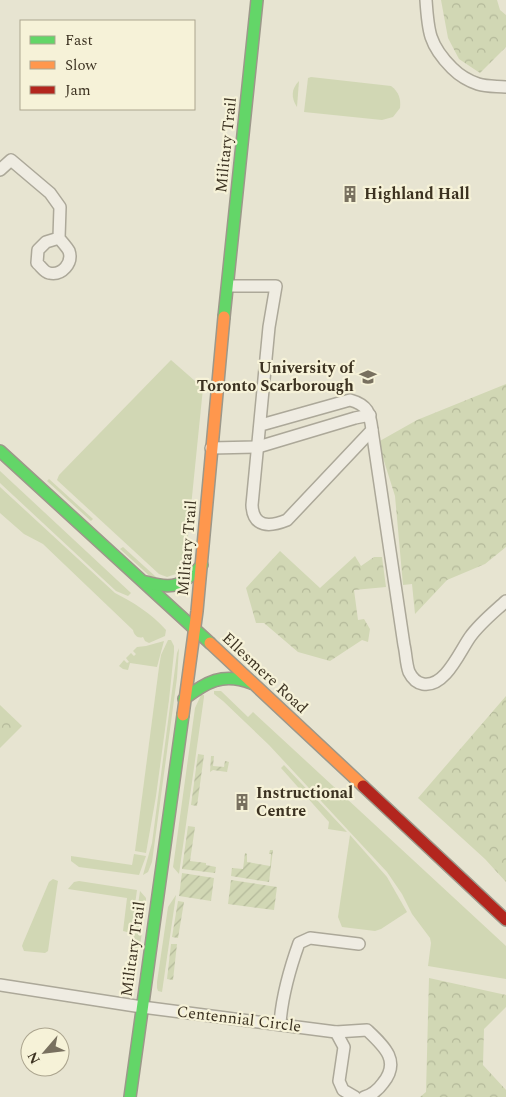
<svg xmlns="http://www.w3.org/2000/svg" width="506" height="1097" font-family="Spectral,serif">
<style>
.grass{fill:#d1d7b4}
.forest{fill:url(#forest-crowns)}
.garden{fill:url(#garden-furrows)}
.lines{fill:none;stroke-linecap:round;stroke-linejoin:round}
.street-casing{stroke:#aca899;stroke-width:14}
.fast-casing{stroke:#9c988a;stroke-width:14}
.slow-casing{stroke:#9c988a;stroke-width:14}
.jam-casing{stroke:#9c988a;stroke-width:14}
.street{stroke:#efece2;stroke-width:11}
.fast{stroke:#63d668;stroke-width:11}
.slow{stroke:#ff974d;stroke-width:11}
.jam{stroke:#b3261e;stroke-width:11}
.labels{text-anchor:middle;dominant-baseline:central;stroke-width:4.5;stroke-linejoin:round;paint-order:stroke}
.street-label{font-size:16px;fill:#3c3221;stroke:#f6f2d8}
.poi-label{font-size:16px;font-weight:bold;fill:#3c3221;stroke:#f6f2d8;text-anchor:start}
</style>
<defs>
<pattern id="forest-crowns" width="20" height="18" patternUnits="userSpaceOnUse" patternTransform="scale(1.25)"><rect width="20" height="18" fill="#d1d7b4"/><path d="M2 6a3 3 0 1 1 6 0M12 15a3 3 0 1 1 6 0" fill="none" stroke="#b4b99a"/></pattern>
<pattern id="garden-furrows" width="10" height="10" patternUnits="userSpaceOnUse" patternTransform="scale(1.25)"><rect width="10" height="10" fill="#d1d7b4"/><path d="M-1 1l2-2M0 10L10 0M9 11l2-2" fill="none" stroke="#b4b99a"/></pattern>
</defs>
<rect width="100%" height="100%" fill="#e7e4d1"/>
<!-- grass -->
<g class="grass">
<path d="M311,77l80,9c8,6 10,13 9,22l-7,9 -11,3 -78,-8 4,-34z"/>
<path d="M299,81l-2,26c-6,-9 -6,-18 2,-26z"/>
<path d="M171,360l32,28 -18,178 -6,7 -12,4 -8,-3 -102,-94 2,-5z"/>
<path d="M0,471l131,122 -3,3 -12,-5 -116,-108z"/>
<path d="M49,479l44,40 -2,2 -44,-40z"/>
<path d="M0,487l115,106c19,10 36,20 51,37l-1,6 -16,7 -4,-2 -2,-4c-5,2 -9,-2 -10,-7l-90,-86 -19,-10 -24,-21z"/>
<path d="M123,547l33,30 -2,3 -34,-31z"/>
<path d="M168,640h3l3,6v6l-5,48 -13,96 -10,57 -11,-2 24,-184 2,-12z"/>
<path d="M164,641l-7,26 -27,-4 -2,7 -5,-1 -4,-3 5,-6 3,3 2,-1 -3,-4 5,-5 3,3 2,-2 -3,-3 4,-4 9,-1z"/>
<path d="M179,648l-2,30 -25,184 -4,10 -5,3 9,-32 25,-190z"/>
<path d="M214,691h7l27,26 5,-5 253,234v33l-78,-13 3,-23 -1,-5 -18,-24 -10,-20 -15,-22 -118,-127 -46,-44 -9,-7z"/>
<path d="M201,695h3v2l-25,177 -6,-7 1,-7 21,-152z"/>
<path d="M284,765l63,67 -19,-3 1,-7 -48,-54z"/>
<path d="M350,835l37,42 20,35 -26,17 -6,2 -33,-4 -4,-10z"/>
<path d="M134,854l12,2 -7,19 -60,-8 -8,-6v-5l61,9z"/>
<path d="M53,879l5,2 -1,6 -9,64 -3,2 -21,-2 -2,-5 1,-3 26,-61z"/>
<path d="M79,881l58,9 -6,43 -8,-2 4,-33 -59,-9 6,-7z"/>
<path d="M140,891l6,7v5l-7,50h-3l-1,7h-5z"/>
<path d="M176,895l-14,97 -4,-1 -1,-3v-6l11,-75z"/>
<path d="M129,971l8,1 -5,16 -6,-1z"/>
</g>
<!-- forest -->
<g class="forest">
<path d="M441,0h56l3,10 6,5v32l-26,26 -21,-14 -11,-21z"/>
<path d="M506,384v163l-21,17 -38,16 -32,34 -3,-30 -9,1 -8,-89 -17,-54 39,-22z"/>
<path d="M280,551l40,37 35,-32 6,10 13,-9h8l4,30 -32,3 4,30 6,-1 6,10 -2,13 -6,-2 -32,21 -32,-9 -34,-29h-8l-10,-35z"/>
<path d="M506,696v186l-21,-23 -67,-61z"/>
<path d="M0,705l22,21 -22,22z"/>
<path d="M429,978l77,17v12l-22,22 -1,36 23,25v7h-86l6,-5z"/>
</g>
<!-- garden -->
<g class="garden">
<path d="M198,754l6,1 -7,51 -6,-1z"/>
<path d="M211,756h3l-1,10 11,1 1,-6 4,1 -2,10 -14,-2 -3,2z"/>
<path d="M188,826l7,1 -5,34 16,2v2l10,2 -1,6 -33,-4z"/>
<path d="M270,850h3l-4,32 -38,-6 1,-8 11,1 2,-16 2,1v8l23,4 1,-12h-2z"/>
<path d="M182,873l32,5 -3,23 -32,-5z"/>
<path d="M231,880l46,7 -3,23 -46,-6z"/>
<path d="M178,901l6,1 -6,36 -6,-1z"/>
<path d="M171,944h6l-4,36 -6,-1z"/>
</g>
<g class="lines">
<!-- street casing -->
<g class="street-casing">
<g id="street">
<path d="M426,0c2,31 3,45 26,68 7,7 17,13 26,16 9,3 19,2 28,3"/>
<path d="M0,170l11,-10 39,33 10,14 -1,31c3,4 8,9 10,13 4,12 -7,25 -20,22 -5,-1 -8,-7 -12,-10l1,-13 8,-8 13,-4"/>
<path d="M228,286h48l-7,41 -17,178c1,23 18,22 35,15l85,-90c-2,-17 -4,-25 -22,-30l-89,25"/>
<path d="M372,430l32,215c2,8 2,19 5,27 3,6 8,11 14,12 22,4 37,-33 47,-47 10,-14 24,-25 36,-36"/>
<path d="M211,448l47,-1 97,-29 15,-3"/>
<path d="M0,985l142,22 194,25 31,-2c17,16 34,31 16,53 -5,7 -11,12 -19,14"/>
<path d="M280,1023c2,-26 10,-55 19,-80l11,-5 49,6"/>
<path d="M336,1032l8,15 -5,34 4,9 12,7"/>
</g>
</g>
<!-- fast casing -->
<g class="fast-casing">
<g id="fast">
<path d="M224,317l33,-317"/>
<path d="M0,451l210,192"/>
<path d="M146,582c28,8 36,4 56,-17"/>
<path d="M184,699c22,-17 39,-27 67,-16"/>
<path d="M130,1097l53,-382"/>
</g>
</g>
<!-- slow casing -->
<g class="slow-casing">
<g id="slow">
<path d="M210,643l153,143"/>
<path d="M183,715l14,-104 27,-294"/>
</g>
</g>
<!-- jam casing -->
<g class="jam-casing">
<path id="jam" d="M363,786l143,134"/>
</g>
<!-- street -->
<use href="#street" class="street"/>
<!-- fast -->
<use href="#fast" class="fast"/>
<!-- slow -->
<use href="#slow" class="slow"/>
<!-- jam -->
<use href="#jam" class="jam"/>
</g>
<!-- icons -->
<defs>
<g id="building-bare" transform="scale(1.35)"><path d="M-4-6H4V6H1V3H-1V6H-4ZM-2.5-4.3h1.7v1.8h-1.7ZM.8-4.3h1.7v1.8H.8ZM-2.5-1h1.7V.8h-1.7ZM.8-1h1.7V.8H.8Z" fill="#78705f" stroke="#f6f2d8" stroke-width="2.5" paint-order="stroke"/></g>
<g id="university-bare" transform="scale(1.35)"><path d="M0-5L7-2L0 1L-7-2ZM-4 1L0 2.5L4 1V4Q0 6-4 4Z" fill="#78705f" stroke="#f6f2d8" stroke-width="2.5" paint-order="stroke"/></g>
</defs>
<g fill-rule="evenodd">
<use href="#building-bare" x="350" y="194"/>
<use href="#university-bare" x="368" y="377"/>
<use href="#building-bare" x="242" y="802"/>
</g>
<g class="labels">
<!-- street labels -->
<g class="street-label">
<text transform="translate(226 145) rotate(-84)">Military Trail</text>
<text transform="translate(187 548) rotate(-85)">Military Trail</text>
<text transform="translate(265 673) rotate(43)">Ellesmere Road</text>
<text transform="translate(133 949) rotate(-82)">Military Trail</text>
<text transform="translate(239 1019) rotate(7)">Centennial Circle</text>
</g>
<!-- poi labels -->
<g class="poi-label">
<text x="364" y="194">Highland Hall</text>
<text x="354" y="368" text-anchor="end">University of<tspan x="354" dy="18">Toronto Scarborough</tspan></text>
<text x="256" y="793">Instructional<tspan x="256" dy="18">Centre</tspan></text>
</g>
</g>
<!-- legend -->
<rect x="20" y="20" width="175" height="90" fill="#f6f2d8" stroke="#aca58f"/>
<rect x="30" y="36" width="25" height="8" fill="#63d668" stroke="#aca58f"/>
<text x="65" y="45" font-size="15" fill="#3c3221">Fast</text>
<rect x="30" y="61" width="25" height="8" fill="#ff974d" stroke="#aca58f"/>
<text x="65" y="70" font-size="15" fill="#3c3221">Slow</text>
<rect x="30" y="86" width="25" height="8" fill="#b3261e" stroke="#aca58f"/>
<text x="65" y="95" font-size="15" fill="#3c3221">Jam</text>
<!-- north arrow -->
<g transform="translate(45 1052) rotate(242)"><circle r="24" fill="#f6f2d8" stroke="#aca58f"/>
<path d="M0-4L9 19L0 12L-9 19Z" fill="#78705f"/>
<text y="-8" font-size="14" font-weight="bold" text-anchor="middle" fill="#3c3221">N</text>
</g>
</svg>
